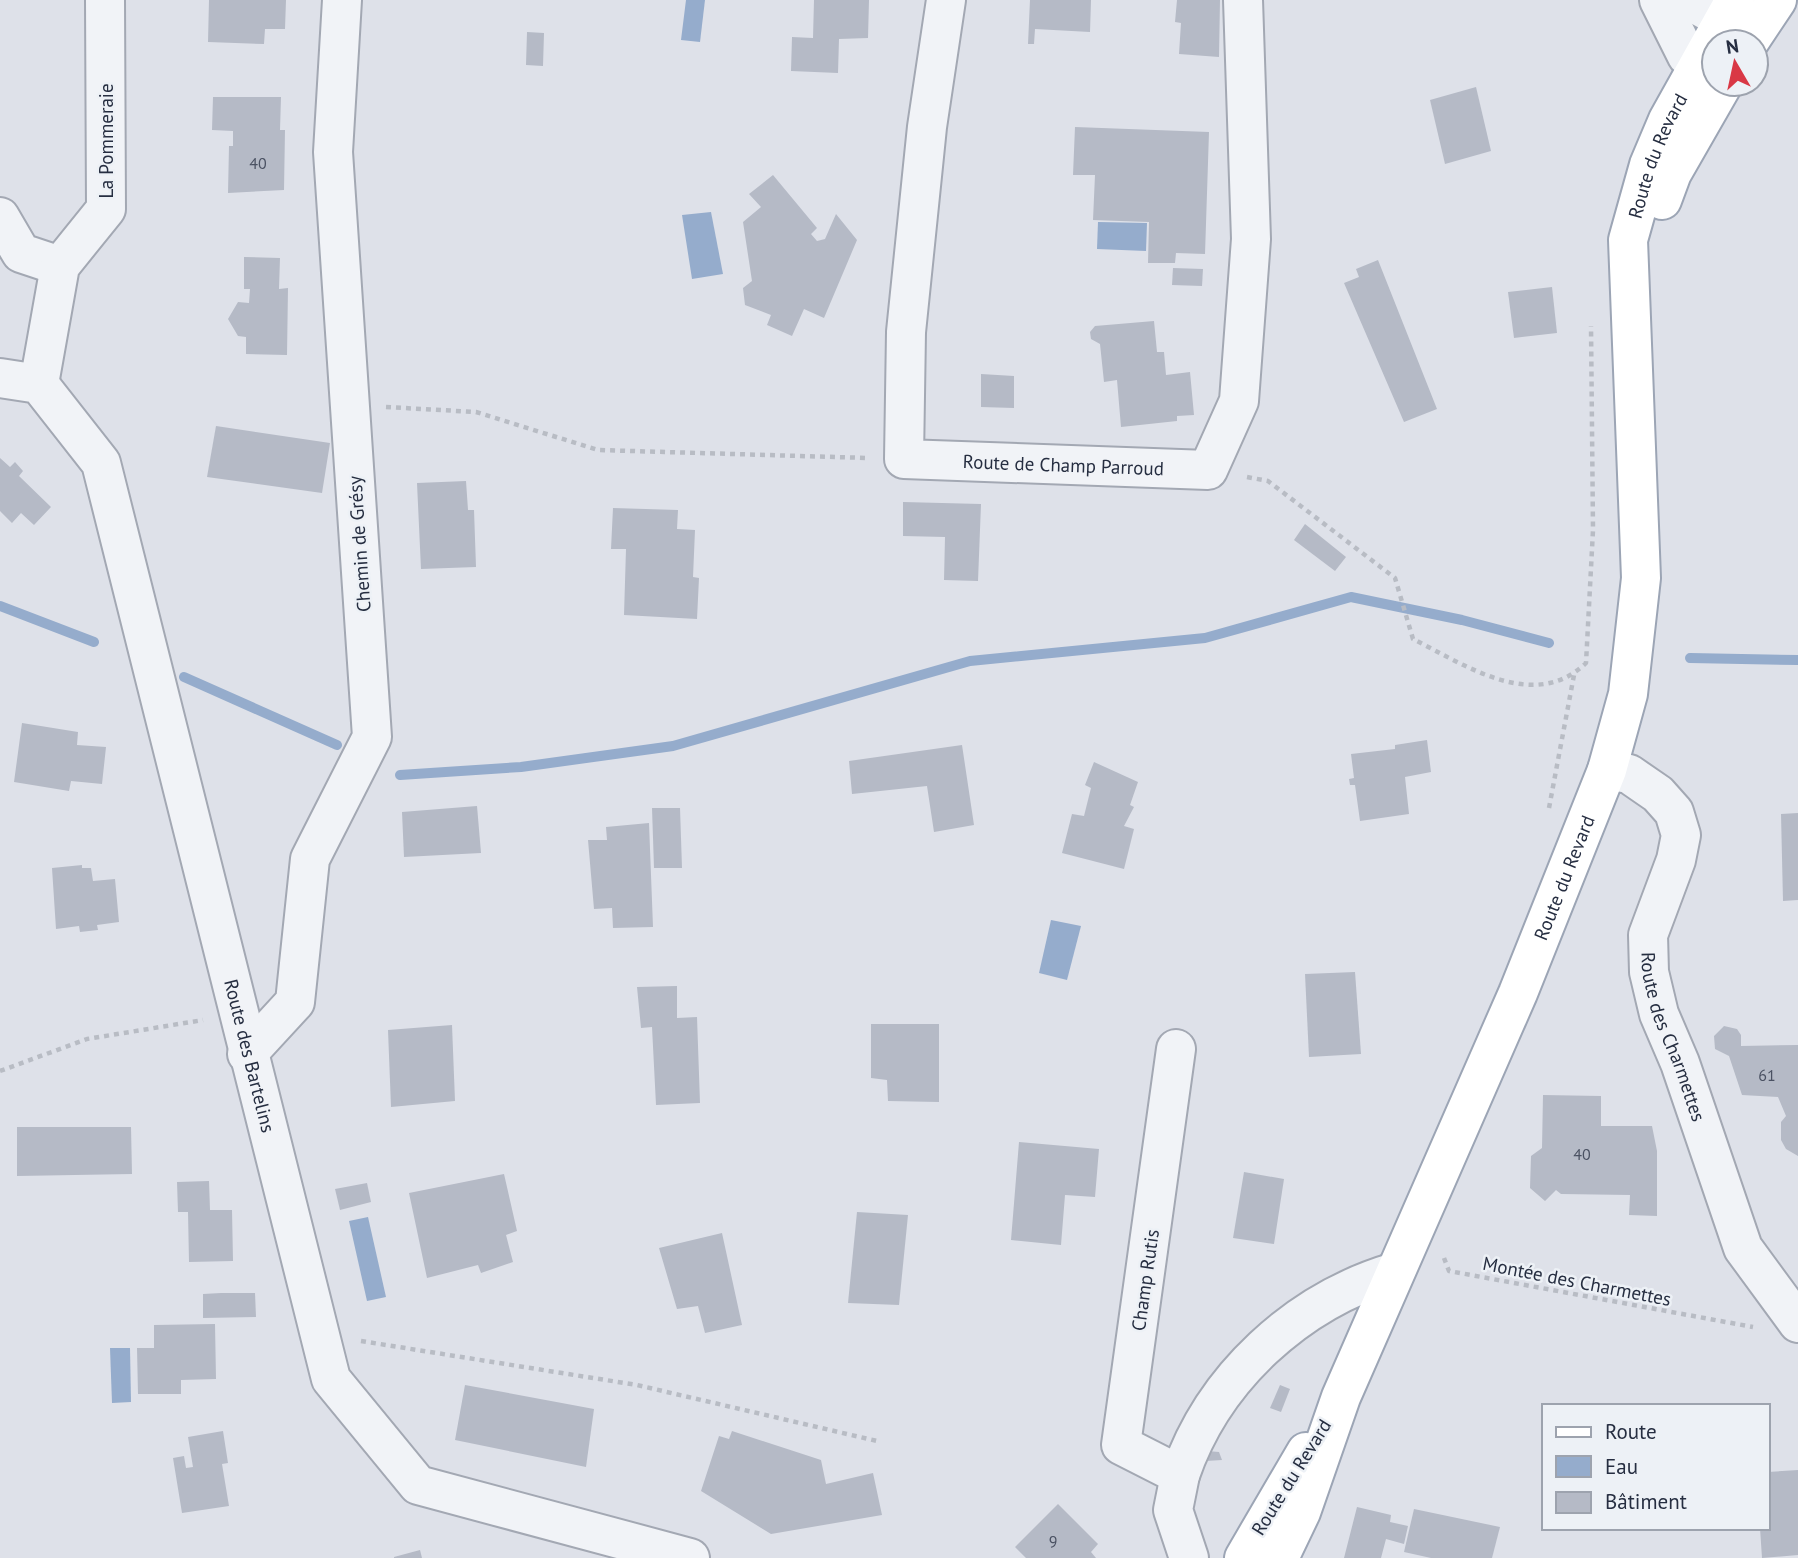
<svg xmlns="http://www.w3.org/2000/svg" width="1798" height="1558" font-family="'PT Sans',sans-serif">
<style>
.water{fill:#95accc}
.lines{fill:none;stroke-linecap:round;stroke-linejoin:round}
.stream{stroke:#95accc;stroke-width:10}
.building{fill:#b5bac6}
.minor-casing{stroke:#a3a8b3;stroke-width:42}
.major-casing{stroke:#9ca5b5;stroke-width:42}
.path{stroke:#b8bcc4;stroke-width:4.5;stroke-dasharray:5 5;stroke-linecap:butt}
.minor{stroke:#f1f3f7;stroke-width:38}
.major{stroke:#fff;stroke-width:38}
.labels{text-anchor:middle;dominant-baseline:central;stroke-width:5;stroke-linejoin:round;paint-order:stroke}
.number-label{font-size:16px;fill:#4a5162}
.street-label{font-size:19px;fill:#262e41;stroke:#edf1f6}
</style>
<rect width="100%" height="100%" fill="#dee1e9"/>
<!-- water -->
<g class="water">
<path d="M686,0h19l-5,42 -19,-2z"/>
<path d="M711,212l12,62 -31,5 -10,-64z"/>
<path d="M1098,222l49,1 -1,28 -49,-2z"/>
<path d="M1051,920l30,6 -14,54 -28,-7z"/>
<path d="M368,1217l18,80 -19,4 -18,-80z"/>
<path d="M110,1348h20l1,54 -19,1z"/>
</g>
<g class="lines">
<!-- stream -->
<g class="stream">
<path d="M0,606l94,36"/>
<path d="M1690,658l108,2"/>
<path d="M184,677l153,68"/>
<path d="M400,775l121,-8 152,-21 297,-85 235,-23 146,-41 111,23 87,23"/>
</g>
</g>
<!-- building -->
<g class="building">
<path d="M209,0h77l-1,29h-20l-1,15 -56,-2z"/>
<path d="M814,0h55l-1,38 -29,1 -1,34 -47,-2 1,-34 21,1z"/>
<path d="M1030,0h61l-1,32 -55,-3 -1,15h-6z"/>
<path d="M1177,0h43l-1,57 -40,-3 2,-31 -6,-1z"/>
<path d="M527,32l17,1 -1,33 -17,-1z"/>
<path d="M1476,87l15,64 -46,13 -15,-64z"/>
<path d="M213,97h68l-1,33h5l-1,60 -56,3 1,-47h4v-15l-21,-1z"/>
<path d="M1075,127l134,5 -4,122 -29,-1 -1,10h-27l1,-41 -56,-2 2,-45h-22z"/>
<path d="M773,175l44,53 -6,6 6,7 8,-2 11,-25 21,26 -33,78 -20,-9 -12,27 -25,-11 4,-10 -26,-10 -2,-17 9,-7 -9,-59 18,-15 -12,-13z"/>
<path d="M244,257l36,1 -1,31 9,-1 -1,67 -41,-1v-17l-8,-1 -10,-17 10,-17 11,1 1,-14h-6z"/>
<path d="M1378,260l59,149 -33,13 -60,-139 15,-6 -3,-8z"/>
<path d="M1173,268l30,1 -1,17 -30,-1z"/>
<path d="M1552,287l5,46 -43,5 -6,-46z"/>
<path d="M1154,321l3,31h7l2,23 24,-3 4,43 -17,1v5l-56,6 -4,-47 -13,2 -4,-38 -9,-5 -1,-7 5,-6z"/>
<path d="M981,374l33,2v32l-33,-1z"/>
<path d="M216,426l114,17 -8,50 -115,-16z"/>
<path d="M0,458l10,9 5,-5 8,9 -4,5 32,31 -17,18 -13,-12 -9,10 -12,-12z"/>
<path d="M466,481l2,29h6l2,57 -55,2 -4,-86z"/>
<path d="M903,502l78,2 -3,77 -34,-1 1,-43 -42,-1z"/>
<path d="M613,508l65,2 -1,19 18,1 -2,47 6,1 -2,41 -73,-4 2,-66h-15z"/>
<path d="M1305,524l41,33 -11,14 -41,-31z"/>
<path d="M22,723l56,9 -1,13 29,2 -4,37 -31,-3 -2,10 -55,-9z"/>
<path d="M1427,740l4,32 -26,5 4,37 -49,7 -5,-36h-5l-1,-6 5,-1 -3,-24 44,-5v-4z"/>
<path d="M962,745l12,80 -40,7 -7,-46 -75,8 -3,-33z"/>
<path d="M1094,762l44,20 -8,23 4,2 -10,19 10,3 -10,40 -62,-16 10,-39 12,2 7,-28 -6,-3z"/>
<path d="M477,806l4,47 -77,4 -2,-45z"/>
<path d="M652,808h28l2,60h-28z"/>
<path d="M1798,813v87l-15,1 -2,-87z"/>
<path d="M649,823l4,104 -40,1 -1,-20 -18,1 -6,-69h19l-1,-13z"/>
<path d="M82,865v3h9l2,13 22,-2 4,43 -22,3 1,5 -18,2 -1,-6 -23,3 -4,-61z"/>
<path d="M1355,972l6,82 -52,3 -4,-83z"/>
<path d="M677,986v32l20,-1 3,86 -44,2 -4,-78 -11,1 -4,-41z"/>
<path d="M871,1024h68v78l-51,-1 -1,-21 -16,-2z"/>
<path d="M452,1025l3,76 -64,6 -3,-77z"/>
<path d="M1724,1026l13,3 4,6v11l57,-1v111l-12,-7 -5,-9v-18l5,-6 -8,-19 -36,-2 -13,-39 -14,-7 -1,-13z"/>
<path d="M1543,1095l58,1v30h51l5,25v65l-28,-1 1,-20 -69,-1 -5,-4 -11,11 -15,-13 1,-32 11,-8z"/>
<path d="M17,1127h114l1,47 -115,2z"/>
<path d="M1019,1142l80,7 -4,48 -30,-2 -4,50 -50,-5z"/>
<path d="M1244,1172l40,7 -10,65 -41,-6z"/>
<path d="M504,1174l13,57 -11,4 7,27 -32,11 -3,-8 -51,13 -18,-85z"/>
<path d="M209,1181l1,29h22l1,51 -44,1 -1,-50h-10l-1,-30z"/>
<path d="M367,1183l4,19 -31,8 -5,-21z"/>
<path d="M857,1212l51,3 -9,90 -51,-2z"/>
<path d="M722,1233l20,92 -37,8 -7,-27 -21,3 -18,-61z"/>
<path d="M221,1293h34l1,24 -53,1v-24z"/>
<path d="M215,1324l1,55 -35,1v14h-43l-1,-46h17v-23z"/>
<path d="M465,1385l129,24 -8,58 -131,-27z"/>
<path d="M1280,1385l10,4 -9,23 -11,-4z"/>
<path d="M223,1431l5,32 -6,1 7,42 -47,7 -9,-55 11,-2 2,12 7,-1 -5,-30z"/>
<path d="M732,1431l89,29 5,24 47,-11 9,42 -111,19 -70,-43 18,-55 10,3z"/>
<path d="M1207,1451l12,1 3,8 -16,1z"/>
<path d="M1798,1470v85l-36,3 -2,-30h8v-56z"/>
<path d="M1058,1504l40,40 -7,8 5,6h-70l-11,-11z"/>
<path d="M1357,1507l34,8 -1,7 18,4 -4,18 -18,-5 -5,19h-37z"/>
<path d="M1414,1509l86,18 -8,31h-61l-27,-6z"/>
<path d="M420,1550l2,8h-28v-1z"/>
</g>
<g class="lines">
<!-- minor casing -->
<g class="minor-casing">
<g id="minor">
<path id="s1" d="M946,0l-19,127 -21,205 -2,127 304,11 31,-69 12,-162 -8,-239"/>
<path d="M1659,0l28,56 11,8h16"/>
<path d="M1688,0l34,19 7,23"/>
<path d="M0,217l21,36 39,13"/>
<path id="s2" d="M0,378l39,6 62,79 230,916 87,106 272,73"/>
<path d="M39,384l21,-118 46,-57 -1,-209"/>
<path id="s3" d="M1607,770l22,4 29,20 16,18 7,23 -5,25 -28,75 1,37 10,42 21,49 63,185 55,75"/>
<path d="M1176,1049l-55,396 59,30 -7,35 16,48"/>
<path d="M247,1054l48,-52 15,-143 62,-122 -39,-585 9,-152"/>
<path d="M1180,1475c33,-97 117,-174 215,-203"/>
</g>
</g>
<!-- major casing -->
<g class="major-casing">
<g id="major">
<path d="M1749,42l28,-42"/>
<path d="M1662,200l10,-27 51,-89"/>
<path d="M1244,1558l62,-106"/>
<path id="s4" d="M1279,1558l22,-46 40,-115 177,-404 89,-223 21,-76 13,-116 -13,-338 21,-75 19,-45 67,-120"/>
</g>
</g>
<!-- path -->
<g class="path">
<path d="M386,407l90,5 122,38 270,8"/>
<path d="M1247,477l21,4 127,97 18,61c52,26 121,74 173,24l7,-133 -2,-204"/>
<path d="M1549,808l25,-133"/>
<path d="M0,1071l87,-32 116,-19"/>
<path d="M1444,1258l5,13 304,56"/>
<path d="M361,1341l276,44 240,56"/>
</g>
<!-- minor -->
<use href="#minor" class="minor"/>
<!-- major -->
<use href="#major" class="major"/>
</g>
<g class="labels">
<!-- number labels -->
<g class="number-label">
<text x="258" y="163">40</text>
<text x="1767" y="1075">61</text>
<text x="1582" y="1154">40</text>
<text x="1053" y="1541">9</text>
</g>
<!-- street labels -->
<g class="street-label">
<text transform="translate(106 141) rotate(-90)">La Pommeraie</text>
<text stroke="none"><textPath href="#s4" startOffset="1477">Route du Revard</textPath></text>
<text stroke="none"><textPath href="#s1" startOffset="621">Route de Champ Parroud</textPath></text>
<text transform="translate(359 544) rotate(-94)">Chemin de Grésy</text>
<text stroke="none"><textPath href="#s4" startOffset="738">Route du Revard</textPath></text>
<text stroke="none"><textPath href="#s3" startOffset="317">Route des Charmettes</textPath></text>
<text stroke="none"><textPath href="#s2" startOffset="751">Route des Bartelins</textPath></text>
<text transform="translate(1145 1280) rotate(-82)">Champ Rutis</text>
<text transform="translate(1577 1281) rotate(11)">Montée des Charmettes</text>
<text transform="translate(1291 1477) rotate(-58)">Route du Revard</text>
</g>
</g>
<!-- legend -->
<rect x="1542" y="1404" width="228" height="126" fill="#edf1f6" stroke="#9da3ae" stroke-width="2"/>
<rect x="1556" y="1427" width="35" height="10" fill="#ffffff" stroke="#9da3ae" stroke-width="2"/>
<text x="1605" y="1439" font-size="21" fill="#262e41">Route</text>
<rect x="1556" y="1456" width="35" height="21" fill="#95accc" stroke="#9da3ae" stroke-width="2"/>
<text x="1605" y="1474" font-size="21" fill="#262e41">Eau</text>
<rect x="1556" y="1492" width="35" height="21" fill="#b5bac6" stroke="#9da3ae" stroke-width="2"/>
<text x="1605" y="1509" font-size="21" fill="#262e41">Bâtiment</text>
<!-- north arrow -->
<g transform="translate(1735 63) rotate(351)"><circle r="33" fill="#edf1f6" stroke="#9da3ae" stroke-width="2"/>
<path d="M0-5L12 26L0 18L-12 26Z" fill="#d93845"/>
<text y="-10" font-size="19" font-weight="bold" text-anchor="middle" fill="#262e41">N</text>
</g>
</svg>
